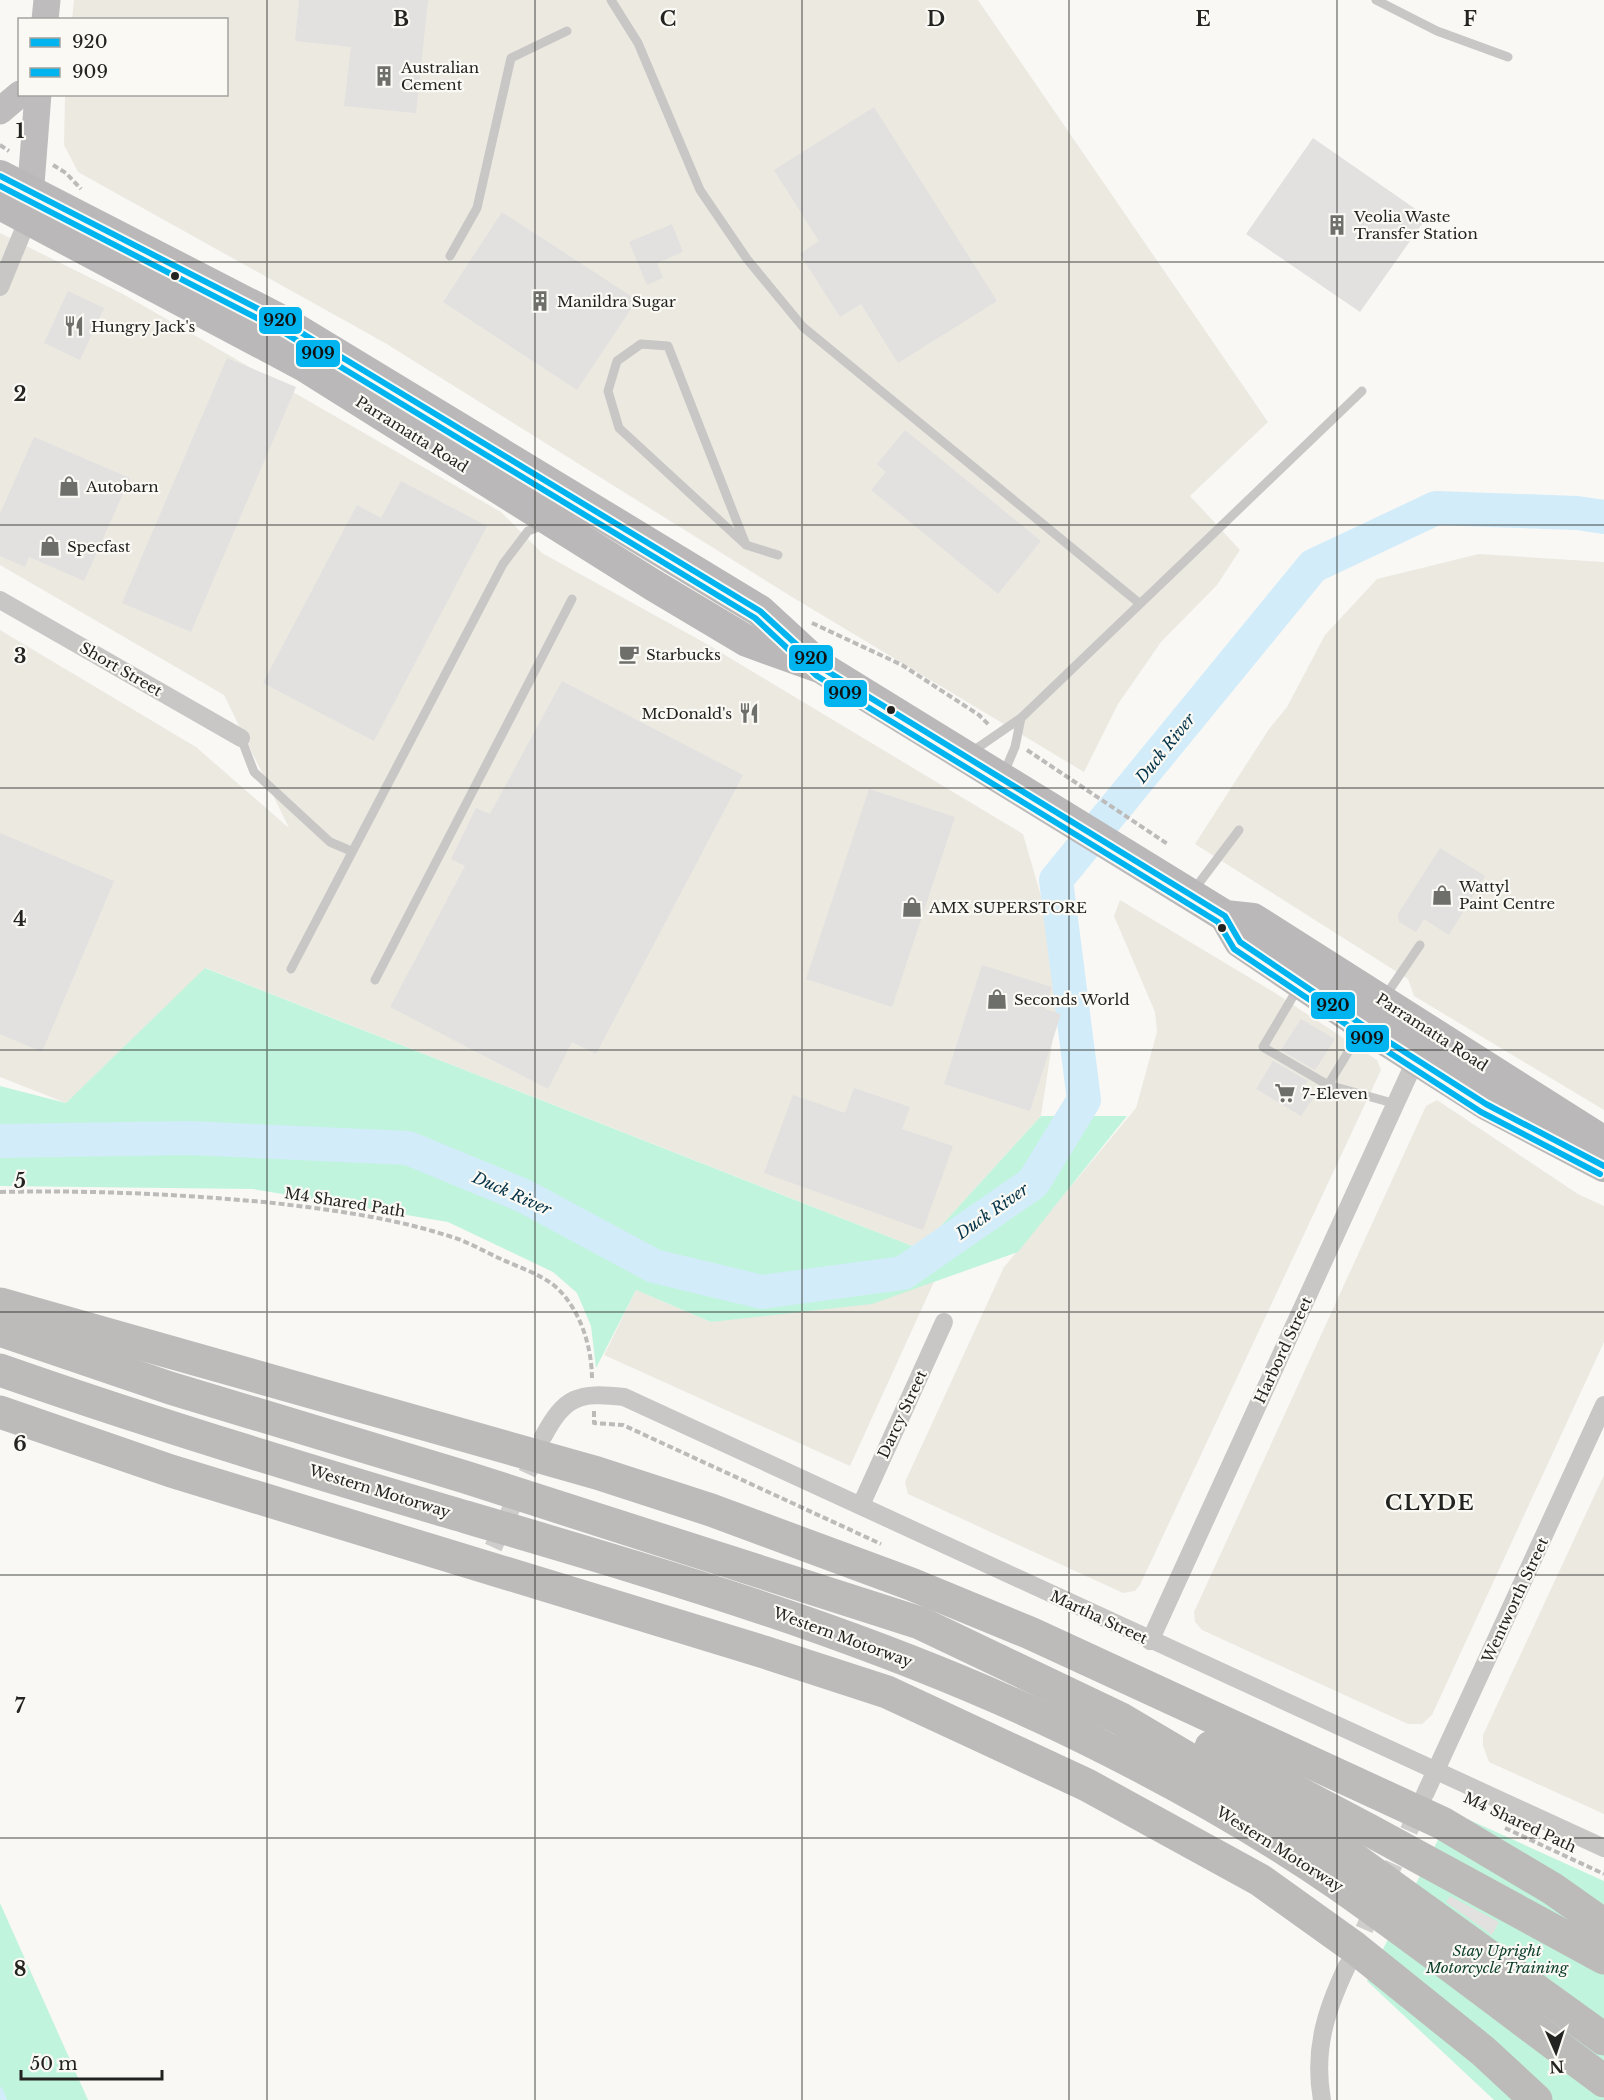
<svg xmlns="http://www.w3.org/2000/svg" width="1604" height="2100" font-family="'Libre Baskerville',serif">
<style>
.built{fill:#ece9e1}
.green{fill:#c1f4dc}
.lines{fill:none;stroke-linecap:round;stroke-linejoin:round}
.stream{stroke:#d2ecfa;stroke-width:6}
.river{stroke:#d2ecfa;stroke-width:34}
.building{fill:#e2e1e0}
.minor-tunnel{stroke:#cecdcb;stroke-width:18;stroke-dasharray:18 9;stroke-linecap:butt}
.path{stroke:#bcbbba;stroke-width:4;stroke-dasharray:6 3;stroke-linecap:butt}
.service{stroke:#c8c7c6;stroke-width:9}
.minor{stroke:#c8c7c6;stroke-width:18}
.secondary{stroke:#bebcbc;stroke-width:27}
.trunk{stroke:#bab8b8;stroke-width:32}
.motorway{stroke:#bdbbba;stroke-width:33}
.bus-1-casing{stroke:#faf9f4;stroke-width:10}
.bus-2-casing{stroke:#faf9f4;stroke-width:10}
.bus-1{stroke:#00b5ef;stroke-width:6}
.bus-2{stroke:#00b5ef;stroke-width:6}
.grid{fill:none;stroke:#232321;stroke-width:1.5;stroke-opacity:0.55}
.bus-dot{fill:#232321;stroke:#faf9f4;stroke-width:2}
.labels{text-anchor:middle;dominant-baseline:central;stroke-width:4.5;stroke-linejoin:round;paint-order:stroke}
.poi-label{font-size:15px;fill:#232321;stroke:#faf9f4;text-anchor:start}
.street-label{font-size:15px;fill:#232321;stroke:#faf9f4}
.park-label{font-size:15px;font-style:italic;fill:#0b3d2b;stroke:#faf9f4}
.water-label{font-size:16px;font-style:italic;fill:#033348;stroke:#faf9f4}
.district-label{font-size:21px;font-weight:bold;letter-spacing:1.5px;fill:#232321;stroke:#faf9f4}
.grid-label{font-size:20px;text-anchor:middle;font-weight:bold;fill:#232321;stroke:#faf9f4;stroke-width:4.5;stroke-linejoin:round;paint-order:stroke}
.line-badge{stroke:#faf9f4;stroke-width:2}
.pale-badge-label{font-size:16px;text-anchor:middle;font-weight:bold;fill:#111}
</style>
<rect width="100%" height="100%" fill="#f9f8f5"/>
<!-- built -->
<g class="built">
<path d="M74,0h904l290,422 -78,74 50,54 -23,35 -56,57 -43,62 -34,68 -292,-175 -407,-254 -307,-171 -14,-27 1,-50 161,-1v-74l-154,-1z"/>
<path d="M0,233l123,61 378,218 41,41 163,90 318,191 40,138 -22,144 -121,133 -714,-281 -140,135 -66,-26v-447l196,117 93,81 -65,-133 -224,-130z"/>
<path d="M1479,554l125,8v548l-190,-114 -6,-17 -213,-135 74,-115 18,-22 38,-72 52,-56z"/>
<path d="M1120,900l152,91 105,69 4,10 -241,515 -5,6 -12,2 -215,-99 -3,-12 99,-215 132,-159 21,-76 -2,-20 -41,-96z"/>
<path d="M1437,1100l141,94 26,12v136l-172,373 -10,9h-14l-206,-94 -7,-8 -1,-10 232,-506z"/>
<path d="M938,1273l-88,193 -246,-111 32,-65 75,32z"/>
<path d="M1604,1475v339l-115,-52 -6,-16v-11z"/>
</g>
<!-- green -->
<g class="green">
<path d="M205,968l715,281 121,-133h86l-109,136 -146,52 -161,18 -75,-32 -40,78 -5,-42 -14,-33 -24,-21 -105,-50 -195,-33 -253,-3v-100l66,17z"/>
<path d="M1452,1812l152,69v219h-110l-127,-119z"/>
<path d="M0,1903l88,197h-88z"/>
</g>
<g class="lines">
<!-- stream -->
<path class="stream" d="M0,2090l4,10"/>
<!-- river -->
<path class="river" d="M0,1141l190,-3 218,10 116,48 130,70 108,26 141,-19 130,-90 51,-83 -28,-220 257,-314 123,-58 141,5 27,4"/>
</g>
<!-- building -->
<g class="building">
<path d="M299,0h129l-12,113 -72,-7 7,-59 -56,-6z"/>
<path d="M874,107l123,194 -99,62 -37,-59 -21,13 -40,-63 19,-13 -45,-71z"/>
<path d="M1313,138l114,79 -67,95 -114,-78z"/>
<path d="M502,212l135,88 -60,90 -134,-88z"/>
<path d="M672,224l11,28 -26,11 6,15 -16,7 -18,-43z"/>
<path d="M68,291l36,17 -24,52 -36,-17z"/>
<path d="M227,358l69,29 -105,245 -69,-29z"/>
<path d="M905,430l136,111 -43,53 -127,-104 15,-18 -9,-8z"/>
<path d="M34,437l96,41 -46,103 -55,-24 -4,10 -25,-11v-42z"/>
<path d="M401,481l86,45 -113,215 -111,-58 94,-178 24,13z"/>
<path d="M562,681l181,94 -147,279 -24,-12 -24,47 -158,-82 75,-141 -14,-7 25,-51 14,6z"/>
<path d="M869,789l86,28 -63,190 -86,-28z"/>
<path d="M0,833l114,48 -72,171 -42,-18z"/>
<path d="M1440,848l45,28 -36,59 -25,-16 -8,13 -17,-10 -1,-8z"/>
<path d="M982,965l70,22 -7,22 16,5 -31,97 -86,-27z"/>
<path d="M1301,1019l34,20 -20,31 -34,-20z"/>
<path d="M1273,1061l35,20 -6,8 12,8 -13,19 -45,-27z"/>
<path d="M854,1088l56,19 -8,22 51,17 -30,84 -159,-57 29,-78 52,18z"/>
<path d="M1450,1896l49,26 -7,13 -46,-33z"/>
</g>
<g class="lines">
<!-- minor-tunnel -->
<g class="minor-tunnel">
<path d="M482,1572l56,-122"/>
<path d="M1353,1954l68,-150"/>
</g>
<!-- path -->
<g class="path">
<path d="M0,145l9,6"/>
<path d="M53,165l13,8 15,16"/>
<path d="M812,623l90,42 77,50 10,10"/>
<path d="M1027,750l142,95"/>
<path d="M0,1192c89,-2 176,2 264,10 63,7 127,15 188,35 17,5 33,15 49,22 19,9 46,17 60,33 21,23 31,57 31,88"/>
<path d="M594,1411v12l29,2 258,119"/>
<path d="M1505,1828l99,46"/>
</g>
<!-- service -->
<g class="service">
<path d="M611,0l27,43 62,147 47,69 56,68 336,276"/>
<path d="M1376,0l61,31 71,26"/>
<path d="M450,256l27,-48 34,-150 56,-27"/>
<path d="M746,545l-78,-199 -27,-2 -24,17 -9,30 11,37 127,117 32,10"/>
<path d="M241,738l13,34 76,70 21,9"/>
<path d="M970,753l51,-35 341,-327"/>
<path d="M1003,775l12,-28 6,-29"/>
<path d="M1193,891l46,-61"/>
<path d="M291,969l212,-405 25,-33 16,-6"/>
<path d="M375,980l197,-381"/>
<path d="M1298,988l-35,59 65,38"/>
<path d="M1384,998l36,-53"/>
<path d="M1361,1031l-33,54 68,19"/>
</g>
<!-- minor -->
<g class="minor">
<path d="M0,287l28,-68"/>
<path d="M0,600l241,138"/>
<path d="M543,1437c22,-41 35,-45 81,-40l980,451"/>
<path d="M861,1505l83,-183"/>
<path d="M1150,1641l266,-582"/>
<path d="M1425,1794l179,-389"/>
<path d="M1322,2100c-9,-50 4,-90 25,-134"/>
</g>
<!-- secondary -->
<g class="secondary">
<path d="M45,20l2,-20"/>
<path d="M0,111l20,-17"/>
<path d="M29,210l9,-116"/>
</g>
<!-- trunk -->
<g class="trunk">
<path d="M0,176l282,145 478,290 50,46"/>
<path d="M0,204l303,161 350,220 94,56 75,27 403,248 28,3 351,223"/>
<path d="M1225,916l15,26 124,84 122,78 118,62"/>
</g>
<!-- motorway -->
<g class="motorway">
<path d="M0,1304l597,169 114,37 200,74 119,49 412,190 111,66 51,36"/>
<path d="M0,1330l170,58 295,89 455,146 201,96 215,127 268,193"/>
<path d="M0,1370c148,52 299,98 449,142 225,66 451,131 660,238 79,40 158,85 230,135 90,63 177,131 265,196"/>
<path d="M0,1412l171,59 593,181 123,40 200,93 173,95 95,68 128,103 53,49"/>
<path d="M1211,1747l158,83 235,128"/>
</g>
<!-- bus-1 casing -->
<g class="bus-1-casing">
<path id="bus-1" d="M0,176l282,145 478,290 62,57 403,248 15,26 124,84 122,78 118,62"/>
</g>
<!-- bus-2 casing -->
<g class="bus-2-casing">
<path id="bus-2" d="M0,186l278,143 477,289 62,58 401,246 16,27 125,84 122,79 119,62"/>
</g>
<!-- bus-1 -->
<use href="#bus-1" class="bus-1"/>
<!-- bus-2 -->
<use href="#bus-2" class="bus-2"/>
</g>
<!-- grid -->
<path class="grid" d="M267,0v2100M535,0v2100M802,0v2100M1069,0v2100M1337,0v2100M0,262h1604M0,525h1604M0,788h1604M0,1050h1604M0,1312h1604M0,1575h1604M0,1838h1604"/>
<!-- icons -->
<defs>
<g id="building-bare" transform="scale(1.62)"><path d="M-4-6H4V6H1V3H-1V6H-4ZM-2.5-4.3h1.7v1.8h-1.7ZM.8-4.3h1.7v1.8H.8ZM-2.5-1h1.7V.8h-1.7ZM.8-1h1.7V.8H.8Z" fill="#6e6e6b" stroke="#faf9f4" stroke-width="2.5" paint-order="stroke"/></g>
<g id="restaurant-bare" transform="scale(1.62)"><path d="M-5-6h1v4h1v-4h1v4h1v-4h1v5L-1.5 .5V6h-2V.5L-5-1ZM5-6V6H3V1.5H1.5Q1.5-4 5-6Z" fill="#6e6e6b" stroke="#faf9f4" stroke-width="2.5" paint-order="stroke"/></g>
<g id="shop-bare" transform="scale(1.62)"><path d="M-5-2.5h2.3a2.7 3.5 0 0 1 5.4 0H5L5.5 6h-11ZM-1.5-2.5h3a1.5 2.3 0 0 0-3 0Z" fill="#6e6e6b" stroke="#faf9f4" stroke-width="2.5" paint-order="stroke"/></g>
<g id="cafe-bare" transform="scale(1.62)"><path d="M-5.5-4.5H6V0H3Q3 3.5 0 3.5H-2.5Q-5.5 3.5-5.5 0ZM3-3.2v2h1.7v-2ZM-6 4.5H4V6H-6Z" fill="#6e6e6b" stroke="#faf9f4" stroke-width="2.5" paint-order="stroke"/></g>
<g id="supermarket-bare" transform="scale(1.62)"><path d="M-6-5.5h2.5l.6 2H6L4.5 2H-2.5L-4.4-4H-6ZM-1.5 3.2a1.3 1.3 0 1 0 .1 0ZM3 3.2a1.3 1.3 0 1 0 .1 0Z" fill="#6e6e6b" stroke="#faf9f4" stroke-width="2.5" paint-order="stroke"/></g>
</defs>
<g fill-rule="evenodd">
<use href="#building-bare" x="384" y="76"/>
<use href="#building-bare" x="1337" y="225"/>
<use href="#building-bare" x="540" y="301"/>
<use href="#restaurant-bare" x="74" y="326"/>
<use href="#shop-bare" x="69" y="486"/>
<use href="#shop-bare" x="50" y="546"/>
<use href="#cafe-bare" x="629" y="654"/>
<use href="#restaurant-bare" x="749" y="713"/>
<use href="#shop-bare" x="1442" y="895"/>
<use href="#shop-bare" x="912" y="907"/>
<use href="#shop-bare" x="997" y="999"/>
<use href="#supermarket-bare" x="1285" y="1093"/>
</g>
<!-- markers -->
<g class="bus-dot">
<circle cx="175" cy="276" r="5"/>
<circle cx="891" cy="710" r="5"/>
<circle cx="1222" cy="928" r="5"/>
</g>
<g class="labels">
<!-- poi labels -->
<g class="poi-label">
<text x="401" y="67">Australian<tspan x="401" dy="17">Cement</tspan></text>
<text x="1354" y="216">Veolia Waste<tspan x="1354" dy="17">Transfer Station</tspan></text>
<text x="557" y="301">Manildra Sugar</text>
<text x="91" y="326">Hungry Jack's</text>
<text x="86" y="486">Autobarn</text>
<text x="67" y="546">Specfast</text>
<text x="646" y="654">Starbucks</text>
<text x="732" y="713" text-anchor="end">McDonald's</text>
<text x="1459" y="886">Wattyl<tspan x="1459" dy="17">Paint Centre</tspan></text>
<text x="929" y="907">AMX SUPERSTORE</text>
<text x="1014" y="999">Seconds World</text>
<text x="1302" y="1093">7-Eleven</text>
</g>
<!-- street labels -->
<g class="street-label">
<text transform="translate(412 434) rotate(32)">Parramatta Road</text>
<text transform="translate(121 669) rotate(30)">Short Street</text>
<text transform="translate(1432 1032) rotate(33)">Parramatta Road</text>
<text transform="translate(345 1202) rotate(9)">M4 Shared Path</text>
<text transform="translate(1283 1350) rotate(-65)">Harbord Street</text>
<text transform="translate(902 1414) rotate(-65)">Darcy Street</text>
<text transform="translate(380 1491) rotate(17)">Western Motorway</text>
<text transform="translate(1515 1600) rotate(-65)">Wentworth Street</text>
<text transform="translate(1099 1617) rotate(25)">Martha Street</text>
<text transform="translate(843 1637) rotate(20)">Western Motorway</text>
<text transform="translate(1520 1822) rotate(25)">M4 Shared Path</text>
<text transform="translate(1280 1849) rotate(32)">Western Motorway</text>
</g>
<!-- park labels -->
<g class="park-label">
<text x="1497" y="1950">Stay Upright<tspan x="1497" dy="17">Motorcycle Training</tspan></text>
</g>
<!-- water labels -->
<g class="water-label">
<text transform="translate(1165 748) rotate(-51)">Duck River</text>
<text transform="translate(512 1193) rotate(24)">Duck River</text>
<text transform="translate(992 1211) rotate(-35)">Duck River</text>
</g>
<!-- district labels -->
<g class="district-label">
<text x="1430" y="1503">CLYDE</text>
</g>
</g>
<g class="grid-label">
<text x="401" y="26">B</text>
<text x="668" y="26">C</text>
<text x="936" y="26">D</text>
<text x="1203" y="26">E</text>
<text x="1470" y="26">F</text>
<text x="20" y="138">1</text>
<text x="20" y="401">2</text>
<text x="20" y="663">3</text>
<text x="20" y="926">4</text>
<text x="20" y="1188">5</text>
<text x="20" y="1451">6</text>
<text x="20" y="1713">7</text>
<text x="20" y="1976">8</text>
</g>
<g class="line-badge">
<rect x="258" y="306" width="45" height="29" rx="6" fill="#00b5ef"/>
<rect x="295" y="339" width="46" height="29" rx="6" fill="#00b5ef"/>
<rect x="788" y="644" width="46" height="28" rx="6" fill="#00b5ef"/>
<rect x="823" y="679" width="45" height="29" rx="6" fill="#00b5ef"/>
<rect x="1310" y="991" width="46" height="29" rx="6" fill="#00b5ef"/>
<rect x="1345" y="1024" width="45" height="29" rx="6" fill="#00b5ef"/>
</g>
<g class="pale-badge-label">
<text x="280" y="326">920</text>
<text x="318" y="359">909</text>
<text x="811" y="664">920</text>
<text x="845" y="699">909</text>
<text x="1333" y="1011">920</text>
<text x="1367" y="1044">909</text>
</g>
<!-- legend -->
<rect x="18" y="18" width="210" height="78" fill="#faf9f4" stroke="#a4a3a0" stroke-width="1.5"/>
<rect x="30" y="38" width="30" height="9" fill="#00b5ef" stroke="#a4a3a0" stroke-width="1.5"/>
<text x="72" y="48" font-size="18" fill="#232321">920</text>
<rect x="30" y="68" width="30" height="9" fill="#00b5ef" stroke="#a4a3a0" stroke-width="1.5"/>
<text x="72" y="78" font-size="18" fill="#232321">909</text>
<!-- north arrow -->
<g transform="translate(1556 2052) rotate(177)" stroke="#faf9f4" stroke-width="4.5" paint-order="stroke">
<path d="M0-4.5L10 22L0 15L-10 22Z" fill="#232321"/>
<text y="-9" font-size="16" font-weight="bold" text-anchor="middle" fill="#232321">N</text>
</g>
<!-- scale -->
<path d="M21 2070v9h141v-9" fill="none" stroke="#232321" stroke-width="3"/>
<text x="30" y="2070" font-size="18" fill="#232321" stroke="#faf9f4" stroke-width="4.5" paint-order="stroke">50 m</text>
</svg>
